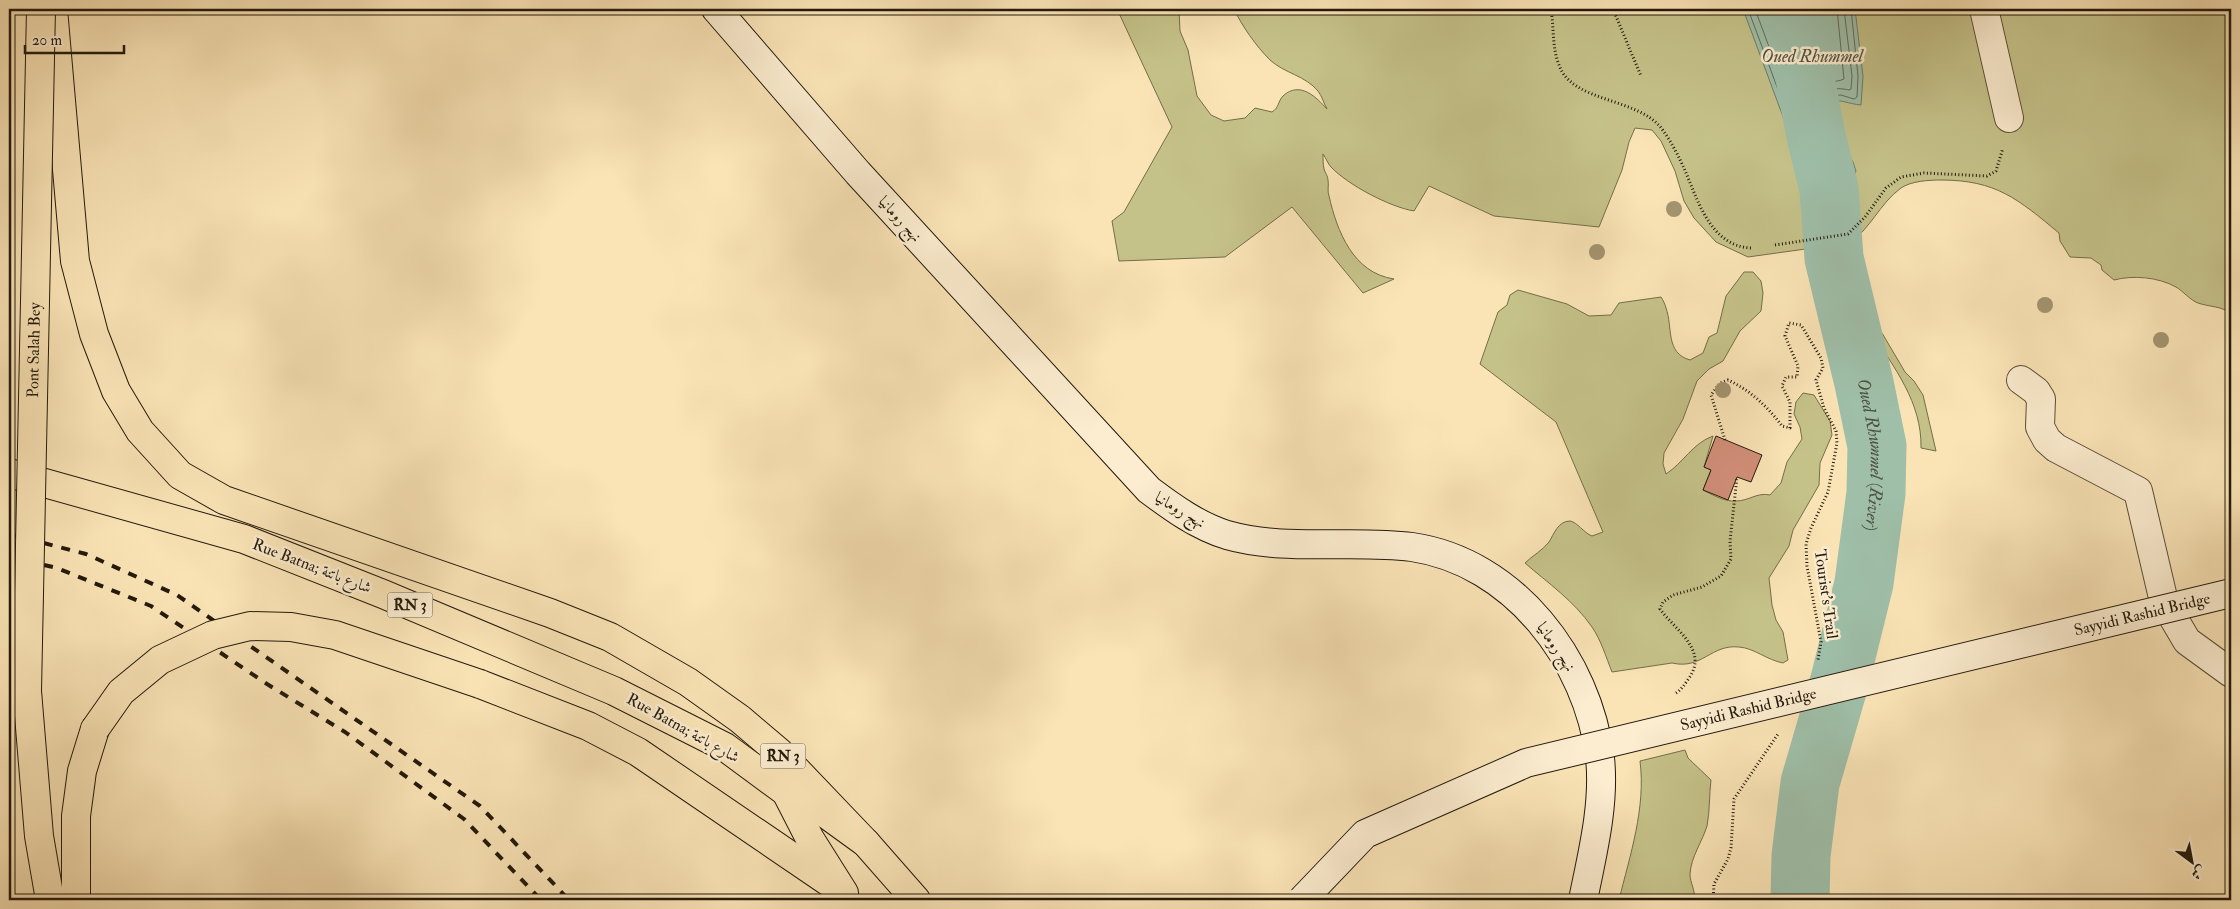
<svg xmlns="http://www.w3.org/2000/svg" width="2240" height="909" font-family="'IM FELL Double Pica',Amiri,serif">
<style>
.green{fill:#c5c289;stroke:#746e4a}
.water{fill:#9fbfa9;stroke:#6d7d6a}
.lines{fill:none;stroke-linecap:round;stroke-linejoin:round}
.shore{stroke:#616c5a;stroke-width:1}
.river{stroke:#9fbfa9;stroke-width:59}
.building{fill:#d38f7a;stroke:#23190c}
.street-casing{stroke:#594c36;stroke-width:30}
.secondary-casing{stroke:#23190c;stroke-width:30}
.primary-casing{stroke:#23190c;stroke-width:30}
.highway-casing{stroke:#23190c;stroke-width:30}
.path{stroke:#23190c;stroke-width:3;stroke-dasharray:1 2.5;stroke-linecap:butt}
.street{stroke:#fcedd0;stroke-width:28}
.secondary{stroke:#fcedd0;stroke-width:28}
.primary{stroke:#fae4b6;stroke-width:28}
.highway{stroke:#fae4b6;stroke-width:28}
.rail{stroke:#23190c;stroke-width:4;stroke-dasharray:9 9;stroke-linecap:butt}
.secondary-bridge-casing{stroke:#23190c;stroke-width:30;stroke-linecap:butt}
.highway-bridge-casing{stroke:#23190c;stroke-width:30;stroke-linecap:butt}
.secondary-bridge{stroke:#fcedd0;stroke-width:28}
.highway-bridge{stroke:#fae4b6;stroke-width:28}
.tree{fill:#a39571}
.labels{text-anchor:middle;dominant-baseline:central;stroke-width:5;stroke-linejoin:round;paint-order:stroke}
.shield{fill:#fcedd0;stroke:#645947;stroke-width:1}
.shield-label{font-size:15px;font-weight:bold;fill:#23190c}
.street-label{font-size:16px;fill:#23190c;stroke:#fcedd0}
.water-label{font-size:18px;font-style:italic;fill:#4e5343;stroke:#fcedd0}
</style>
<rect width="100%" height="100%" fill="#fae4b6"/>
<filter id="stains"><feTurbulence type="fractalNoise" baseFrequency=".004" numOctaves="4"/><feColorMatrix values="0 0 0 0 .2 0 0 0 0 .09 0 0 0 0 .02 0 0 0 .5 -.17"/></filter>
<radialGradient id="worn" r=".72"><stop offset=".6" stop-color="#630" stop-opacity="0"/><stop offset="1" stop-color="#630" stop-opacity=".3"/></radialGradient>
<!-- green -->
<g class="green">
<path d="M1117,9h62l1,22 8,19 9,46 14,19 13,6 21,-3 10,-10 17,4c7,-4 6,-11 11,-16 17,-16 34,2 44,13 -3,-5 -5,-13 -9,-18 -12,-15 -34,-18 -48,-31 -14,-14 -28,-34 -36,-51h997v305c-8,-8 -22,-7 -33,-11 -8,-3 -15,-12 -22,-16 -18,-10 -43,-12 -62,-7l-12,-10 -1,-5 -10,-7 -21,-1 -10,-16 -1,-8c-41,-34 -63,-53 -118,-53 -12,0 -30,1 -40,8 -21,15 -31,42 -52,55l-101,14 -32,-15 -22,-24 -10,-17 -9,-30 -14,-30 -9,-11 -17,-2 -6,14 -7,28 -23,57 -105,-11 -65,-30 -15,25c-24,-4 -66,-26 -83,-44 -3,-3 -5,-9 -8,-13 0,5 0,11 1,15 1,4 4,7 4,11 1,5 -1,11 1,16 8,35 24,77 65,83l-31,14 -71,-86 -67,50 -106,4 -7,-40 12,-9 48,-85z"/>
<path d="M1744,272h9l8,9 2,12 -2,18 -21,20 -17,30 -14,8 -12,12 -14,38 -19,34 -1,11 3,10c17,-11 27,-31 47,-38l-9,31 7,3 -8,20c10,5 22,12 33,11 13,0 21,-9 34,-6l11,-12 6,-21 15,-23 -2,-12 -6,-13 2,-12 7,-9 11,2 16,26 2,14 -12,28 -1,22 -26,45 -4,16 -20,32 3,27 4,15 7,12 5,28 -5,3c-16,-3 -29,-15 -44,-16 -28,-3 -37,23 -67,16l-60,9c-6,-15 -11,-32 -20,-45 -18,-26 -44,-44 -67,-64 7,-7 18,-13 24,-21 5,-8 9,-21 21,-21 7,1 14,12 22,15l11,-4 -47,-110 -76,-58 18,-52 9,-7 3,-10 8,-5 49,14 22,12 22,-1 8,-12 42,-6c2,3 4,7 5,11 7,19 -1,45 24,52l13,-7 6,-16 8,-4 9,-37z"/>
<path d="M1871,331l11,2 23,39 9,9 9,14 13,56 -15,-3c1,-46 -27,-80 -50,-117z"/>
<path d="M1685,750l3,8 23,22c-2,15 -1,31 -4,46 -5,16 -16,31 -17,48 0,9 6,17 4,26h-75c11,-45 27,-92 21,-139z"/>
</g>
<!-- water -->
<path class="water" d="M1743,9h112l8,67 -2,29c-12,-1 -20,-6 -32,-4l-4,4 12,16 8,27 8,14 3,9c-11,23 -14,27 -12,52l-26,6 1,-25 -11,-20z"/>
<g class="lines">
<!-- shore -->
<g class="shore">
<path d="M1748,9l64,172 12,22v17l3,2 11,-3 1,-27 11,-22 -10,-20 -7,-27 -12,-19 8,-8 12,-1 13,4 3,-2 1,-21 -7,-67"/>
<path d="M1755,9l63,170 12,19 14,-29c-2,-6 -7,-11 -10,-17 -3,-8 -4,-19 -7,-27 -4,-7 -12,-11 -13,-20 0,-17 23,-18 35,-15l2,-1 1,-13 -8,-67"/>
<path d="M1763,9l62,167 4,4 6,-11c-9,-16 -9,-26 -15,-40 -7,-16 -26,-26 -2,-43 8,-6 18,-3 26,-7l-7,-70"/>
</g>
<!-- river -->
<path class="river" id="s1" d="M1792,9l24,127 13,53 5,69 30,125 13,63 -1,47 -12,90 -24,97 -30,103 -9,73 -1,44"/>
</g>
<!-- building -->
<path class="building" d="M1716,436l46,19 -11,27 -14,-5 -9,23 -25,-10 8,-20 -7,-3z"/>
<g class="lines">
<!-- street casing -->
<g class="street-casing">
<g id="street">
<path d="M1984,9l25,109"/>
<path d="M2021,380l15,11 5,8 -1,28 7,13 9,8 82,43 26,111 23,39 44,32"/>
</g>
</g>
<!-- secondary casing -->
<g class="secondary-casing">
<path id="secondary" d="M716,9l142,164 291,317c24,18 49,36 78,45 60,17 124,4 185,12 102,15 176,113 188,211 5,47 -8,97 -17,142"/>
</g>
<!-- primary casing -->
<g class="primary-casing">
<g id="primary">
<path d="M9,473l235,66 139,55 231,97 111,56 61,45 40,22 40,29 50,57"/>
<path d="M786,792l24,47 34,54"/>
</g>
</g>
<!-- highway casing -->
<g class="highway-casing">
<g id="highway">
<path d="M53,9l22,252 19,73 22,57 24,40 40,44 44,25 326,113 60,24 78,45 52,37 40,34 86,90"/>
<path d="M480,684l108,42 50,26 204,139"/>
<path d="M27,691l12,145 11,64"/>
<path d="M76,900v-84l6,-45 13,-42"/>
</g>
</g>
<!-- path -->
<g class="path">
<path d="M1551,9c3,18 1,39 8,56 13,38 79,32 103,64 8,11 15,24 21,37 14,31 26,80 68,82"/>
<path d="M1613,9l28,67"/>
<path d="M1775,245l73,-11 17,-17 21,-29 15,-11 23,-4 63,3 9,-5 7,-23"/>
<path d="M1725,440l-14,-45 9,-12 8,-3c22,10 40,27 54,46l8,2v-26l-8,-16 4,-9h11l1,-11 -13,-30 4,-13 12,2 20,33 2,10 -7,12 8,28 12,23 1,12 -9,49 -17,36 -5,16 1,22 14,76 -3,18"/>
<path d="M1676,693c5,-3 9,-9 13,-15 20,-28 -15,-49 -29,-69l3,-7 10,-7 29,-8 19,-11 10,-17 -1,-18 7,-64"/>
<path d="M1713,900l1,-16 14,-25 3,-11 3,-49 44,-65"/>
</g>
<!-- street -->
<use href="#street" class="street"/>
<!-- secondary -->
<use href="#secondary" class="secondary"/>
<!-- primary -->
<use href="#primary" class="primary"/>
<!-- highway -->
<use href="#highway" class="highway"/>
<!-- rail -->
<g class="rail">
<path d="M9,534l77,20 91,41 303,211 89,94"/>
<path d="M9,557l48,11 94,38 116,78 78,48 119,87 77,81"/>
</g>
<!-- secondary-bridge casing -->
<g class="secondary-bridge-casing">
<g id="secondary-bridge">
<path id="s2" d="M1302,900l63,-66 161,-71 705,-170"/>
</g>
</g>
<!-- highway-bridge casing -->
<g class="highway-bridge-casing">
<g id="highway-bridge">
<path id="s3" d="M27,691l14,-682"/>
<path d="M95,729l26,-37 39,-32 53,-25 37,-9 41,1 44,8 145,49"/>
</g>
</g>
<!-- secondary-bridge -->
<use href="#secondary-bridge" class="secondary-bridge"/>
<!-- highway-bridge -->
<use href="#highway-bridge" class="highway-bridge"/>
</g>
<!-- trees -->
<g class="tree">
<circle cx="1674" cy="209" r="8"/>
<circle cx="1597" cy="252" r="8"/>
<circle cx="2045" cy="305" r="8"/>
<circle cx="2161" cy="340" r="8"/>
<circle cx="1723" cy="390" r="8"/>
</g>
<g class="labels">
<!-- shield labels -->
<g class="shield">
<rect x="387.5" y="592.5" width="45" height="25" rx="4"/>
<rect x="760.5" y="743.5" width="45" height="25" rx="4"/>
</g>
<g class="shield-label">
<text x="410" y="605">RN 3</text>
<text x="783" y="756">RN 3</text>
</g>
<!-- street labels -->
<g class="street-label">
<text transform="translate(900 219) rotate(48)">نهج رومانيا</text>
<text stroke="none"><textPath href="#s3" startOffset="341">Pont Salah Bey</textPath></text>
<text transform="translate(1180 510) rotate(31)">نهج رومانيا</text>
<text transform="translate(312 566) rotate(21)">Rue Batna; شارع باتنة</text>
<text transform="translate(1826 594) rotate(82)">Tourist's Trail</text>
<text stroke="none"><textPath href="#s2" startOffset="901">Sayyidi Rashid Bridge</textPath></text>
<text transform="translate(1556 647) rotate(56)">نهج رومانيا</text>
<text stroke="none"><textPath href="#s2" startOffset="496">Sayyidi Rashid Bridge</textPath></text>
<text transform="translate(683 728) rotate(29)">Rue Batna; شارع باتنة</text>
</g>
<!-- water labels -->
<g class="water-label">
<text x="1812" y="56">Oued Rhummel</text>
<text stroke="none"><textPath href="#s1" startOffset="454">Oued Rhummel (River)</textPath></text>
</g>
</g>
<!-- margin -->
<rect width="2240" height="909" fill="none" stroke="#fae4b6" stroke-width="30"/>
<rect x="10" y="10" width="2220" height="889" fill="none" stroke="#23190c" stroke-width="2.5"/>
<rect x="15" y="15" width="2210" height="879" fill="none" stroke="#23190c"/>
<!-- north arrow -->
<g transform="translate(2192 862) rotate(148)" stroke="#fcedd0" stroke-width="4" paint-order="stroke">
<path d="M0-4L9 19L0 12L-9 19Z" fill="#23190c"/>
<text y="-8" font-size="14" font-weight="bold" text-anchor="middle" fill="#23190c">ش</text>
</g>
<!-- scale -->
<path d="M25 45v8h99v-8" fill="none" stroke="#23190c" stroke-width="2.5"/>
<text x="32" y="45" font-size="15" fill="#23190c" stroke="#fcedd0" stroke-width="4" paint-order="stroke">20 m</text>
<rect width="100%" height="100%" filter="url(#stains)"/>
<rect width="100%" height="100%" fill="url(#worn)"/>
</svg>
